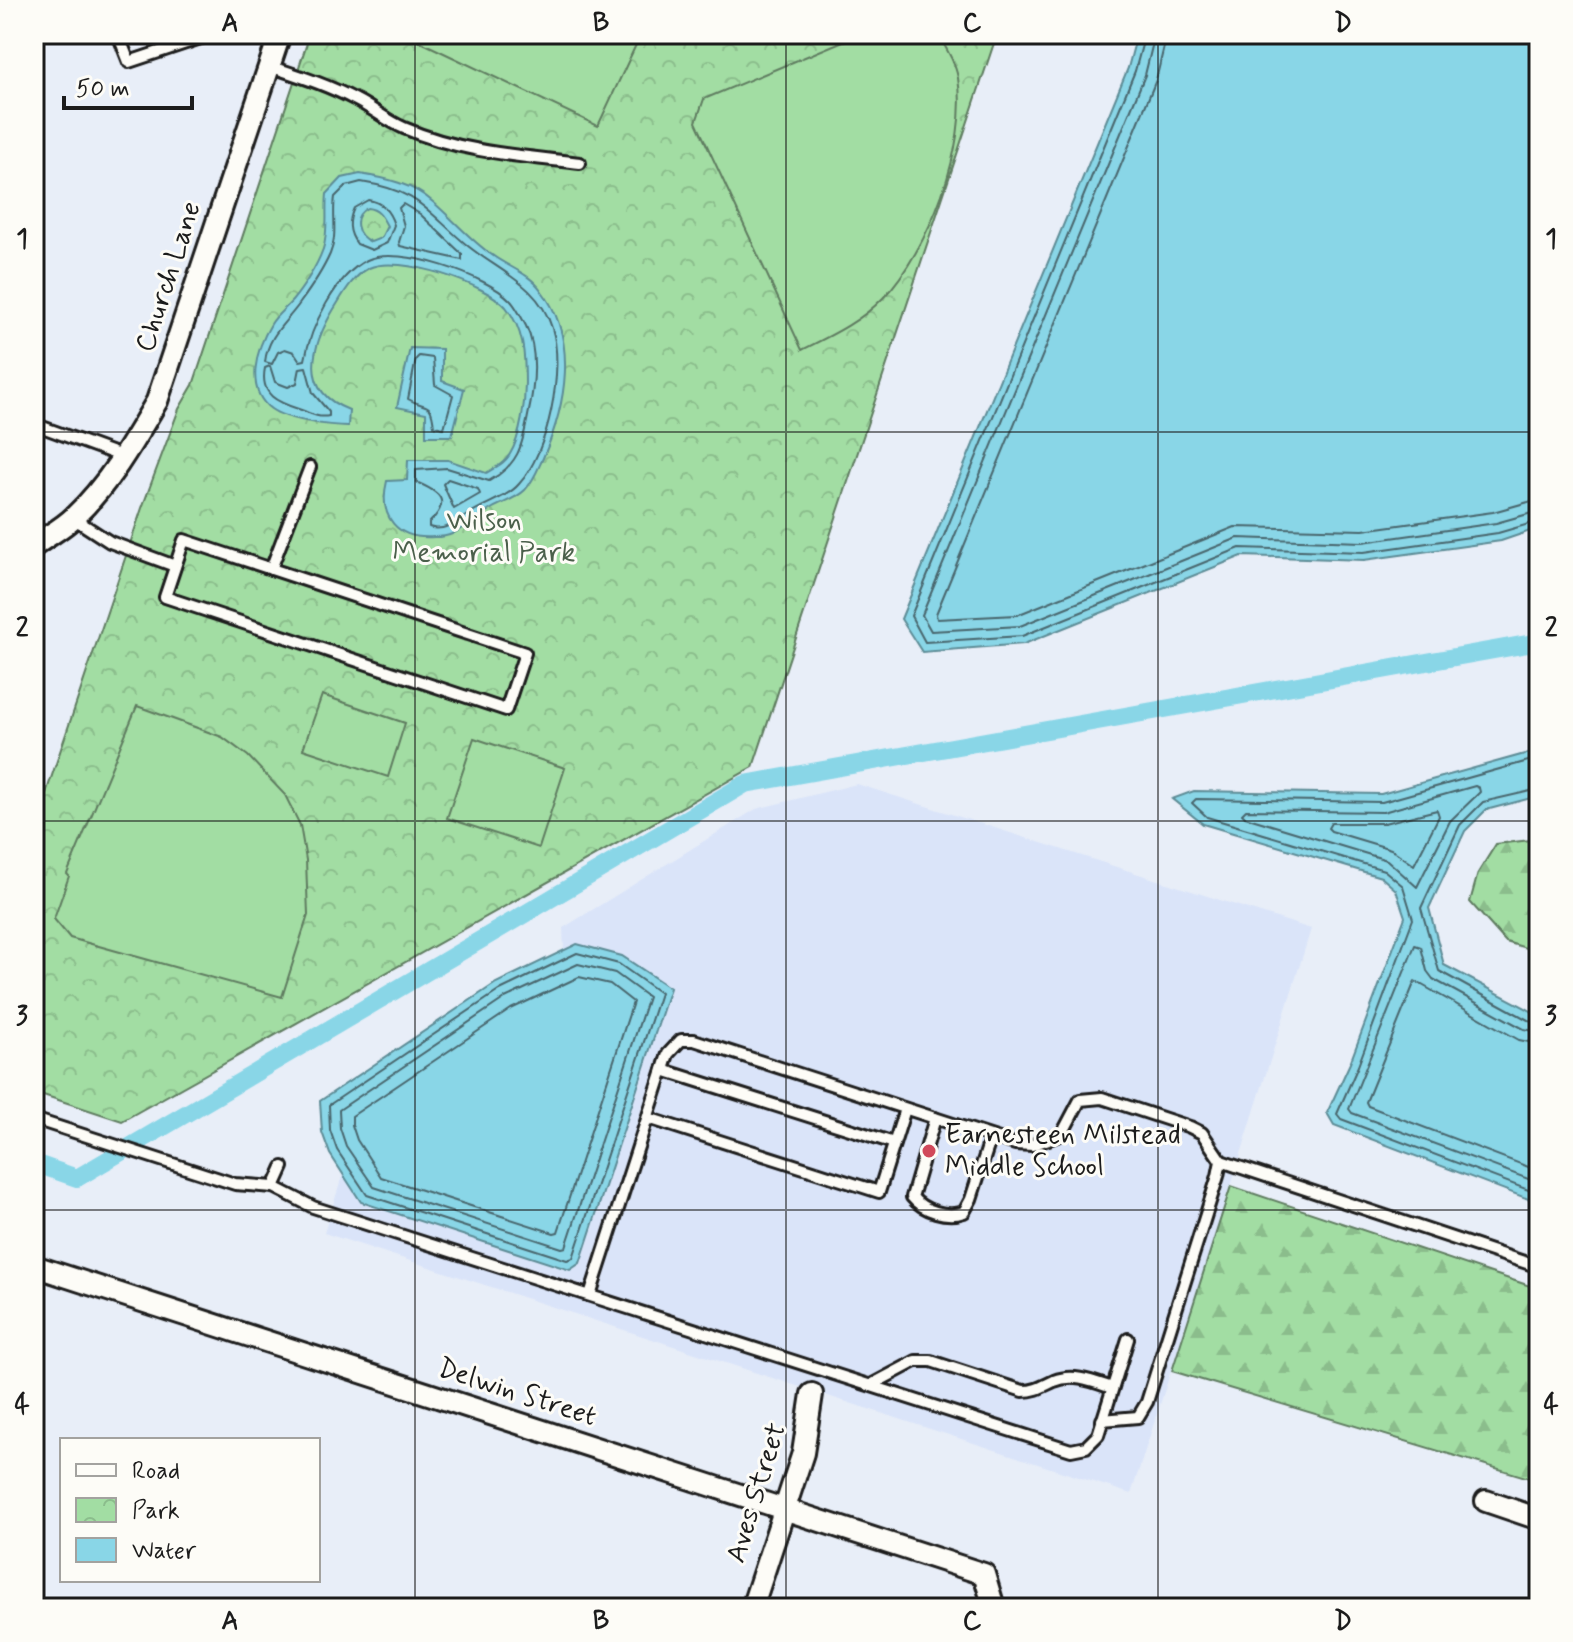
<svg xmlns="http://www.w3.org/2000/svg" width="1573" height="1642" font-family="Mynerve,sans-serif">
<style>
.built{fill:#dae4f9}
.forest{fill:url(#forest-firs);stroke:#5f7c60;stroke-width:2}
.park{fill:url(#park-crowns);stroke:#5f7c60;stroke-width:2}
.garden{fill:#a2dda3;stroke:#5f7c60;stroke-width:2}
.water{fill:#89d6e7;stroke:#5d8c96;stroke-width:2;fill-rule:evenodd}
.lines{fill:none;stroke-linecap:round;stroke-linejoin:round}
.shore{stroke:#48666d;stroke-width:2}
.canal{stroke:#89d6e7;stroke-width:18}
.lane-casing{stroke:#1c1c1c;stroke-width:16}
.street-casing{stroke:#1c1c1c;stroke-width:26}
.lane{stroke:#fdfcf7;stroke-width:10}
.street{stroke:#fdfcf7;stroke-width:20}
.grid{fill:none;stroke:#1c1c1c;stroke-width:2;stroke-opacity:0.55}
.poi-dot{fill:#d1495b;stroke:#fdfcf7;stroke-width:3}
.labels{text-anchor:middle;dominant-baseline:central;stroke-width:6;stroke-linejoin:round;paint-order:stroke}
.street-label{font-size:28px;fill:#1c1c1c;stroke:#fdfcf7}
.park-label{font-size:28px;fill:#4b604b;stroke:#fdfcf7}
.poi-label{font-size:28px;fill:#1c1c1c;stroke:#fdfcf7;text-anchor:start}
.neatline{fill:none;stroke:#1c1c1c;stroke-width:3}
.grid-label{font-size:26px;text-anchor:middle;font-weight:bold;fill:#1c1c1c}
</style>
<defs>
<pattern id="forest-firs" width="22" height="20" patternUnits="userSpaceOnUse" patternTransform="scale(2)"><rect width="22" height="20" fill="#a2dda3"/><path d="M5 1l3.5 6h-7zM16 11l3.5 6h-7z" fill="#8bbd8c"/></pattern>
<pattern id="park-crowns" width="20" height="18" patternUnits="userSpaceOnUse" patternTransform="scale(2)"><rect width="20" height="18" fill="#a2dda3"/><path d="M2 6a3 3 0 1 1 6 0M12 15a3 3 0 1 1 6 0" fill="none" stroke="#8bbd8c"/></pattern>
</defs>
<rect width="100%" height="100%" fill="#e8eef8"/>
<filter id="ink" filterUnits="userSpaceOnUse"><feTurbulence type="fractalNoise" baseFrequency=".0125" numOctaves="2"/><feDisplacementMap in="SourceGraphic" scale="16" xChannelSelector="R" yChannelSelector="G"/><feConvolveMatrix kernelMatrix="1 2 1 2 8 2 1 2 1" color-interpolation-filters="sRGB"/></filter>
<g filter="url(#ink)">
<!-- built -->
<path class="built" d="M857,784l454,145 -80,257 -100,308 -807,-261 19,-59 18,28 209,67 7,-325 -13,7 -1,-23 193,-119z"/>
<!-- forest -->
<g class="forest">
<path d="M1539,839v113l-33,-10 -36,-40 8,-29 18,-29z"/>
<path d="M1231,1186l308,103v192l-367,-110z"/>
</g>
<!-- park -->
<path class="park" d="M310,34h687l-244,733 -631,354 -88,-29v-263l108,-321 37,-99 14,-24z"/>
<!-- garden -->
<g class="garden">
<path d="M404,34h237l-43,92z"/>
<path d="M860,34h78c8,14 17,28 20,44 11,66 -29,172 -75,220 -23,24 -51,37 -81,52l-106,-228 8,-23z"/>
<path d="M322,695l83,28 -17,54 -85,-28z"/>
<path d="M137,706l85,31 26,19 37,39 15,30 6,35 2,55 -26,82 -212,-59 -16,-19 15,-43 -2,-2z"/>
<path d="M474,738l91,30 -26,80 -92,-30z"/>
</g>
<!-- water -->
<g class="water">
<path d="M1137,34h402v494l-38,13 -137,19 -122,-4 -218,88 -102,8 -21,-33 227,-551z"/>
<path d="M360,174c26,4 53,10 73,28 20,17 37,38 59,53 16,12 37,18 49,35 38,49 25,116 2,168 -5,11 -10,24 -18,32 -9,9 -22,12 -32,18 -14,8 -27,19 -41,26 -6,3 -12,3 -18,3 -37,3 -56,-20 -47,-56l20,-1 1,-20h40l38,13c9,-5 19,-10 24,-19 11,-18 15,-51 15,-71 0,-28 -1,-53 -19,-76 -20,-23 -108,-53 -137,-39 -17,9 -25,25 -35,41 -22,36 -36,82 15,101l-1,16c-18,0 -62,-6 -77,-17 -27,-20 -14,-62 0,-85 5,-9 14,-15 21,-23 11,-13 25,-35 31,-52 6,-17 2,-37 4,-55l15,-16zM367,208c11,1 15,8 20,18l-6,12 -10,4c-15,-6 -20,-25 -4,-34z"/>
<path d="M410,348l32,1v32l22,8 -12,47h-26v-23l-29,-6z"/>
<path d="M1539,750v46l-53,14 -21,21 -36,77 15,57 95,50v188l-205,-78 -7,-12 23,-50 55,-146 -9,-27 -15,-13 -178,-53 -31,-25 22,-8 187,3z"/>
<path d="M577,944l45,12 48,32 -90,275 -10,7 -209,-68 -31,-48 -8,-22 -2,-31 176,-118z"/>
</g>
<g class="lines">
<!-- shore -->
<g class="shore">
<path d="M1145,34l-10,37 -224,545 14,26 97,-6 218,-88 124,4 134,-19 41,-12"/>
<path d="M1155,34l-10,41 -223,540 9,16 89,-5 218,-88 125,4 133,-19 43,-12"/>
<path d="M1167,34l-11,46 -220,534 1,5 80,-4 218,-88 128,3 130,-18 46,-13"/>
<path d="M361,182c59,9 65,29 107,64 32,26 71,39 84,82 13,41 -4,125 -33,156 -11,13 -33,19 -47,28 -13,8 -27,21 -43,15v-4c23,-22 11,-31 -13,-41v-12l31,-2 42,13c29,-16 33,-34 39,-65 6,-27 11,-64 -2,-90 -4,-8 -10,-20 -16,-26 -23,-24 -111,-55 -143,-40 -31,15 -57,68 -62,100l-5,1 -6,-9 -9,-3 -7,3 -6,12 -7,-2c3,-27 21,-39 35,-59 11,-15 23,-33 30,-49 8,-18 2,-38 5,-57l11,-11z"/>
<path d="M368,200c15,2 22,12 26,25l-7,18 -15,7 -15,-6c-9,-12 -9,-23 -3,-36z"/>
<path d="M403,204l17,10 42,40v6l-62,-14 -1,-4 5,-16 -5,-18z"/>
<path d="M419,356l14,2 2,27 18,10 -9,33 -10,-2c-3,-27 -7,-16 -26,-27l8,-40z"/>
<path d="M270,366l5,16 13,5 9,-4 3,-15 6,-1 7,26 16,19v4c-9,2 -16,-1 -25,-5 -23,-8 -45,-13 -39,-43z"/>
<path d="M448,479l30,10 2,5 -26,15 -11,-25z"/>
<path d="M1539,758l-157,44 -186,-3 -4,4 15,14 177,53 19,16 10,33 -55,147 -21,48 4,5 198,75"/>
<path d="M1475,786l4,2 1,4 -30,29 -33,66 -30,-27 -142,-43 -3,-3 4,-4 137,2z"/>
<path d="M1539,789l-56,13 -23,23 -39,83 18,63 89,49 11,2"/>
<path d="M1437,810l2,6 -25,49 -23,-16 -60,-18 -3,-3 3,-5h53z"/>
<path d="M577,953l42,11 41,29 -87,265 -6,2 -200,-65 -30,-45 -7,-20 -1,-25 171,-115z"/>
<path d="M578,964l37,9 33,24 -82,250 -4,1 -188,-61 -28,-41 -6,-18 -1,-18 166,-112z"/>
<path d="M579,977l31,7 23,18 -75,230 -4,1 -173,-56 -24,-37 -5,-15v-9l159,-107z"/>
<path d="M1539,1032l-15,-3 -91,-50 -6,-8 -6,-24 -6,-2 -66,164 3,4 187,70"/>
<path d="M1539,1044l-20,-4 -104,-59 -49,121 2,4 171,65"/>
</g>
<!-- canal -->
<path class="canal" d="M34,1163l43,15 668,-394 794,-142"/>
<!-- lane casing -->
<g class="lane-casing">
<g id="lane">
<path d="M118,34l11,28 84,-28"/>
<path d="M269,66c30,10 59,19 87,34 16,8 31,21 48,28 55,24 117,28 176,35"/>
<path d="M34,424l90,33"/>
<path d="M73,518l37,24 65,24"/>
<path d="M184,540l341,113 -19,57 -341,-113z"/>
<path d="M271,569l39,-102"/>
<path d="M663,1070l231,73"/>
<path d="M648,1118l231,74 26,-83"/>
<path d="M935,1118l-23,79c11,14 35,21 52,15l7,-13 20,-62"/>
<path d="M34,1119l201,65 39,3 9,-20"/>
<path d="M1221,1161l318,106"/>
<path d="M274,1187l39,20 758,243 15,-3 12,-12 30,-96"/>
<path d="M590,1295l78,-241 13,-14h13l321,104 17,1 30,-11 18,-34 22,-2 88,29 12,6 19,28 -3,15 -71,226 -9,15 -36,3"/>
<path d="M871,1385l45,-24h15l92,30c13,0 20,-5 31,-10 20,-8 40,1 58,7"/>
</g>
</g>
<!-- street casing -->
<g class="street-casing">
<g id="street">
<path d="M34,546c13,-10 29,-18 40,-29 35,-33 59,-75 83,-116l123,-367"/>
<path d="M34,1266l950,308 8,27 -2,7"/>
<path d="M1486,1501l53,18"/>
<path d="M752,1608l51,-155 9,-59"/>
</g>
</g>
<!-- lane -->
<use href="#lane" class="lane"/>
<!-- street -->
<use href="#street" class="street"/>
</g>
</g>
<!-- grid -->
<path class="grid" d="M415,34v1574M786,34v1574M1158,34v1574M34,432h1505M34,821h1505M34,1210h1505"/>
<!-- markers -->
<circle class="poi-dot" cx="929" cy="1151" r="8"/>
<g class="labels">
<!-- street labels -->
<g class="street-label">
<text transform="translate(169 277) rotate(-72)">Church Lane</text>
<text transform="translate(517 1393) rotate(18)">Delwin Street</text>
<text transform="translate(757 1493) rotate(-73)">Aves Street</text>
</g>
<!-- park labels -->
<g class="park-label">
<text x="484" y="521">Wilson<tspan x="484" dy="32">Memorial Park</tspan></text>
</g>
<!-- poi labels -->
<g class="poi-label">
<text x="945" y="1135">Earnesteen Milstead<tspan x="945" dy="32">Middle School</tspan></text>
</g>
</g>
<!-- margin -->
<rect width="1573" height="1642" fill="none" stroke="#fdfcf7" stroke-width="88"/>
<!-- legend -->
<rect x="60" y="1438" width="260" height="144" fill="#fdfcf7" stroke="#a3a29f" stroke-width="2"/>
<rect x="76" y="1464" width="40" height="12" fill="#fdfcf7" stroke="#a3a29f" stroke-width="2"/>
<text x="132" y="1478" font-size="24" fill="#1c1c1c">Road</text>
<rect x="76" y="1498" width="40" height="24" fill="url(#park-crowns)" stroke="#a3a29f" stroke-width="2"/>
<text x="132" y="1518" font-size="24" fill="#1c1c1c">Park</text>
<rect x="76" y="1538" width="40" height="24" fill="#89d6e7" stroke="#a3a29f" stroke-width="2"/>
<text x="132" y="1558" font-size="24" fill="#1c1c1c">Water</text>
<!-- scale -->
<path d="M64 96v12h128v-12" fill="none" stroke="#1c1c1c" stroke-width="4"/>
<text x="76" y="96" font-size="24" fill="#1c1c1c" stroke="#fdfcf7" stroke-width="6" paint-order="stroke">50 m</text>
<rect x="44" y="44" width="1485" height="1554" class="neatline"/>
<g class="grid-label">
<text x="230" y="31">A</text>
<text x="601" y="31">B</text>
<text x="972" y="31">C</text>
<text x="1343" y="31">D</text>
<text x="22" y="247">1</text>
<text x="1551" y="247">1</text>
<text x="22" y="636">2</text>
<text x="1551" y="636">2</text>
<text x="22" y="1024">3</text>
<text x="1551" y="1024">3</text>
<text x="22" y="1413">4</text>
<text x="1551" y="1413">4</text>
<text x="230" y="1629">A</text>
<text x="601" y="1629">B</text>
<text x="972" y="1629">C</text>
<text x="1343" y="1629">D</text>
</g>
</svg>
